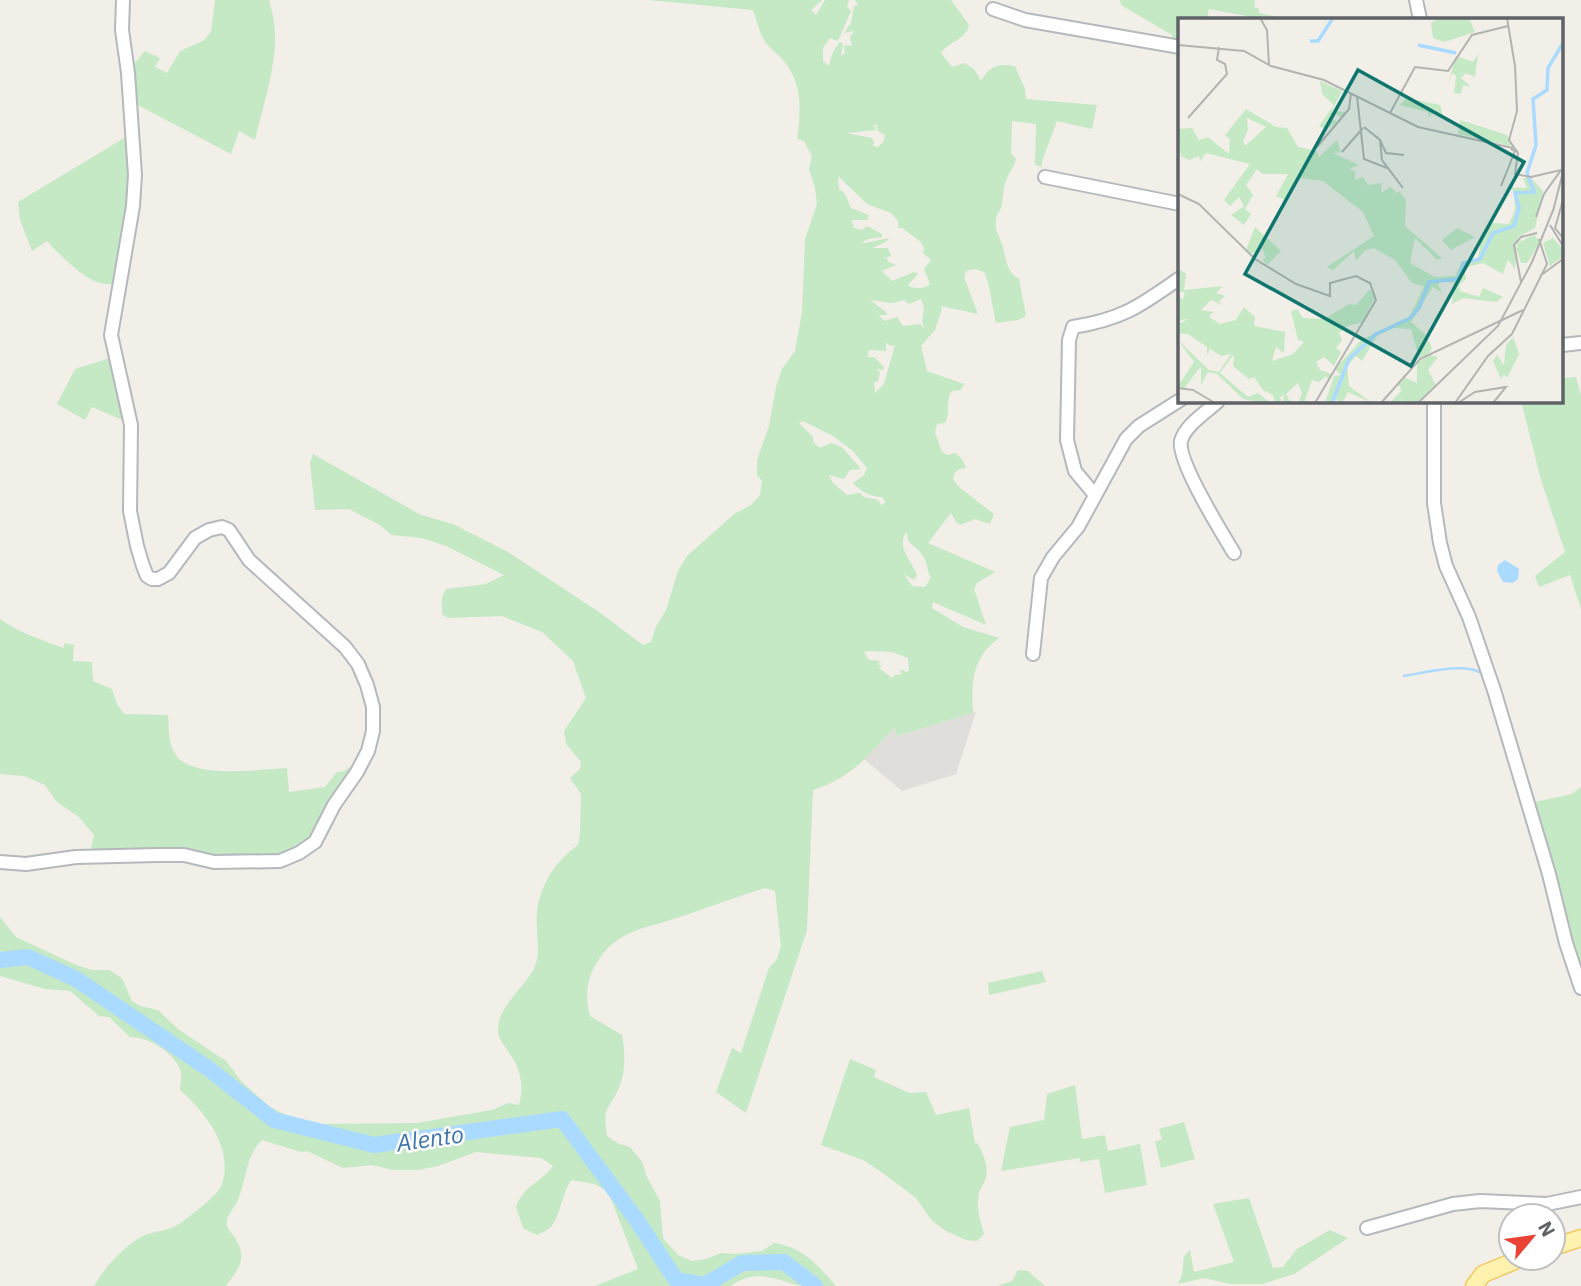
<svg xmlns="http://www.w3.org/2000/svg" width="1581" height="1286" font-family="'IBM Plex Sans',sans-serif">
<style>
.industrial{fill:#e0deda}
.green{fill:#c5e8c5;fill-rule:evenodd}
.water{fill:#aadaff}
.lines{fill:none;stroke-linecap:round;stroke-linejoin:round}
.stream{stroke:#aadaff;stroke-width:2.5}
.river{stroke:#aadaff;stroke-width:16}
.minor-casing{stroke:#b5b8bc;stroke-width:16}
.major-casing{stroke:#f2c960;stroke-width:19}
.minor{stroke:#fff;stroke-width:12}
.major{stroke:#fff2af;stroke-width:16}
.labels{text-anchor:middle;dominant-baseline:central;stroke-width:5;stroke-linejoin:round;paint-order:stroke}
.water-label{font-size:24px;font-style:italic;fill:#4174aa;stroke:#fff}
.inset-river{fill:none;stroke:#aadaff;stroke-width:3.5}
.inset-road{fill:none;stroke:#b3b3b1;stroke-width:2}
.view{fill:#0f766e;fill-opacity:0.15;stroke:#0f766e;stroke-width:3.5}
.inset-edge{fill:none;stroke:#5f6368;stroke-width:3.5}
</style>
<rect width="100%" height="100%" fill="#f1efe8"/>
<!-- industrial -->
<path class="industrial" d="M976,712l-20,62 -54,17 -38,-32 31,-32 3,9z"/>
<!-- green -->
<g class="green">
<path d="M215,0h55l-1,1c16,44 -4,96 -14,139l-16,-9 -8,23 -99,-52 -3,-32 16,-19 15,7 -5,9 12,6 13,-22 23,-10 8,-9z"/>
<path d="M648,0h174l-11,10 5,5 9,-15h24l-2,7 4,4 -13,30 -8,-3 -7,10v13l6,5c2,-9 4,-17 11,-24l3,2 -2,11 4,-1 -1,-9 8,1 -2,-9 4,-6 -10,2 7,-10 3,-17 4,-1 -3,-5h96l18,25c-3,15 -20,16 -28,28l11,14 12,-4 10,6 7,12c8,-15 18,-18 34,-15l10,23 1,10 71,6 -5,24 -35,-8 -15,40v6l-7,-2 1,-41 -24,-3 -1,32 5,6c-2,9 -6,11 -9,19 -4,9 -4,18 -5,27 -1,5 -6,9 -6,15 -2,12 6,20 8,31 2,11 4,22 15,28l7,37 -8,4 -22,3 -8,-41 -4,-10 -8,-3 -10,2 -2,6 14,37 -37,-8 1,3 -7,21 -14,16 6,25 37,13 -3,6 -9,1c-7,9 -1,22 -7,32l-8,1 -2,9 7,19 6,3 7,-2 7,6 4,9c-9,1 -11,3 -13,11l6,8 35,27 -4,10 -15,-5 -15,6 -4,-3 -5,-9 -23,30 67,29 -18,11 -3,6 12,36 -53,-23 -1,6 31,19 36,11c-27,19 -28,45 -26,75l-76,23 -3,-8c-28,29 -41,49 -81,62l-6,140 -61,183 -30,-21 16,-44 9,5 28,-85 8,-9 4,-13 -6,-55 -10,-3c-28,9 -55,19 -82,28 -35,12 -67,13 -87,48 -10,17 -11,33 -6,52l32,19c3,17 4,33 -2,50 -10,26 -18,18 -13,51l12,8 11,3 13,16 3,12 14,26 3,37 15,17 14,6 14,-2 15,-6 14,1 27,-3 12,-8c29,4 44,22 62,43 -12,0 -29,0 -40,-1 -23,-8 -44,-15 -65,1h-136l43,-17 -30,-78 -14,-7 -23,-4c-9,14 -11,36 -20,47 -3,3 -10,6 -14,8l-14,-7 -7,-21c7,-21 24,-24 37,-41l-12,-8 -65,-6 -38,14 -20,4h-25l-21,-5 -29,3 -36,-17 -6,1 -39,-12c-18,17 -15,43 -26,64 -4,7 -10,12 -9,20 0,5 5,9 8,14 13,21 4,30 -9,48h-132c11,-19 30,-40 49,-50 11,-5 26,-5 36,-12 11,-8 39,-28 43,-40 12,-36 -17,-72 -42,-94 0,-5 2,-12 1,-18 -5,-19 -33,-35 -51,-35l-21,-20 -10,-1 -29,-25 -25,-2 -45,-13v-59l16,20 60,28 16,5h17l13,8 10,23 8,5 18,4 20,19 48,32 16,21 28,25 26,13 26,4 95,-1 75,-13 16,-7 11,2c5,-18 2,-36 -9,-51 -5,-8 -12,-15 -12,-24 0,-26 28,-42 37,-64 5,-11 2,-26 2,-38 -3,-33 14,-64 41,-83l2,-12 1,-39 -11,-16 10,-9 1,-7 -15,-18 -2,-13 22,-33 -13,-37 -31,-29 -40,-16 -54,2 -6,-4v-17l4,-8 40,-5 18,-9 -58,-29 -24,-8 -31,-3 -11,-10 -31,-16 -34,1 -5,-47 3,-9 108,61 32,9 55,28 91,60 44,33 8,-3 5,-15 10,-17 12,-39 9,-15 47,-42 17,-9 9,-10 2,-14 -5,-6v-15l12,-34 7,-39 6,-18 13,-18 7,-39 3,-73 12,-35 -2,-16 -6,-19 3,-13 -8,-15 -7,-2c4,-27 6,-57 -14,-79 -6,-7 -14,-12 -19,-20 -6,-10 -7,-20 -11,-30zM876,124l2,7 7,4 -1,6 -6,6 -5,-1 1,-5 -2,-3 -25,-5 29,-3 -2,-5zM838,176l29,28 24,9 7,8v7h4l19,14 3,7 -1,4 8,7 -7,9 6,15c-5,5 -16,6 -22,1l10,-11 -4,-2 -22,9 -10,-10 14,-6 -7,-3 -3,-4 5,-2 -3,-8h-16l14,-6 3,-4 -29,6 8,-5 14,-2v-3l-15,-8 -5,4 -10,-3 2,-1 -3,-6h16l2,-5 -18,-7 -6,-14 -6,-5zM921,299l3,9 -2,14 3,7 -5,-5 -17,2 -6,-9 -12,4 -7,-6h9l-1,-3 -16,-12 22,3 12,-3 5,4zM886,343l5,3 4,-1 -11,39 -9,9 -1,-10 4,-2 2,-8 -3,-4 6,1 1,-3 -10,-10h-7l2,-7 17,1zM803,421l30,15 20,15 14,17 -3,7 -11,8c7,8 18,14 29,14l4,5 -5,3 -3,-5 -14,-3 -4,-4 -13,2 -14,-12 -4,-8 15,4 6,-9 11,-1 -19,-22 -11,-4 -11,5 -7,-6v-5l-14,-14zM907,532l1,9c5,5 15,12 17,19 3,6 2,11 6,18l-6,9 -13,-1 -8,-12 10,6 3,-5c-6,-15 -22,-30 -10,-43zM868,651l24,1 16,6 1,12 -2,2 -8,-3 3,5 -7,1 -3,3 -13,-10 3,-2 -5,-2 4,-2 -2,-1 -10,-1 -5,-8z"/>
<path d="M1120,0h135l-1,7 5,1v5l28,6h-35v-2l-43,-8 -2,10h-27v21l-8,-2v-3l-51,-30z"/>
<path d="M129,135l3,48 -15,101c-5,0 -12,0 -17,-1 -18,-5 -41,-29 -53,-42l-15,10 -12,-31 -2,-18z"/>
<path d="M110,358l17,64 -35,-15 -7,13 -28,-16 18,-35z"/>
<path d="M1576,377l5,18v214l-11,-34 -31,12 -4,-11 30,-24 -24,-72 -20,-79h41v-23z"/>
<path d="M0,619c20,14 40,20 63,29l2,-5 9,2 -1,16 19,1 1,19 19,8 5,15 7,10 44,1c1,12 0,26 6,37 15,29 85,17 113,16l2,24 36,-5 12,-15 7,-1 9,-6 -23,38 -16,33 -23,15 -20,6 -19,1 -149,-6 -12,-4 3,-13 -15,-18 -22,-15 -12,-17 -21,-9 -24,-2z"/>
<path d="M1581,787v190l-51,-174 42,-9z"/>
<path d="M1042,971l4,11 -57,13 -1,-12z"/>
<path d="M850,1059l26,11 -2,7 35,16 17,-1 10,23 33,-7 6,35 3,1c6,12 13,26 6,39 -3,6 -6,9 -6,16 -1,11 3,24 6,35l-7,7 -11,-1 -20,-9 -14,-10 -16,-23 -36,-27 -17,-11 -42,-15z"/>
<path d="M1075,1085l7,54 23,-4 3,16 32,-7 7,41 -42,8 -6,-34 -19,3 -1,-4 -78,13 9,-44 34,-7 3,-26z"/>
<path d="M1184,1122l11,37 -34,9 -6,-27 7,-1 -3,-11z"/>
<path d="M1249,1198l24,70 10,-1 14,-18 33,-19 18,8 -54,36 -32,10h-32l-26,-6 -26,6 4,-9 2,-19 6,-6 4,22 40,-10 -21,-58z"/>
<path d="M1018,1270l10,1 17,15h-48l15,-5z"/>
</g>
<!-- water -->
<path class="water" d="M1505,560l14,9 -1,10 -5,4 -10,-1 -6,-11 1,-6z"/>
<g class="lines">
<!-- stream -->
<path class="stream" d="M1404,676c19,-3 61,-14 77,-3"/>
<!-- river -->
<path class="river" d="M0,960l28,-3 48,22 133,90 65,51 100,25 188,-26 74,100 40,61 29,5 37,-22 42,-1 31,24"/>
<!-- minor casing -->
<g class="minor-casing">
<g id="minor">
<path d="M1416,0l4,19"/>
<path d="M993,9l32,11 155,27"/>
<path d="M1045,177l135,27"/>
<path d="M1562,345l19,-2"/>
<path d="M1218,401c-11,11 -33,24 -37,40 -4,20 41,92 53,112"/>
<path d="M1434,401v102l6,40 6,23 23,51 25,73 55,184 17,69 15,45"/>
<path d="M1095,495l-20,-24 -8,-31 2,-100 4,-13c50,-8 67,-21 107,-49"/>
<path d="M1033,654l8,-76 12,-21 25,-30 48,-88 13,-13 41,-26"/>
<path d="M0,862l26,2 50,-7 82,-2h26l30,7 66,-1 19,-8 16,-11 19,-37 23,-33 11,-21 5,-20v-24l-6,-22 -9,-21 -13,-17 -96,-87 -20,-30 -7,-3 -13,3 -14,8 -26,35 -11,6h-6l-5,-3 -4,-10 -6,-20 -7,-35 1,-86 -20,-90 22,-129 2,-31 -7,-102 -6,-43 1,-30"/>
<path d="M1367,1228l86,-24 27,-3 67,3 34,-7"/>
</g>
</g>
<!-- major casing -->
<g class="major-casing">
<g id="major">
<path d="M1553,1247l28,-9"/>
<path d="M1474,1286l9,-12 39,-16"/>
</g>
</g>
<!-- minor -->
<use href="#minor" class="minor"/>
<!-- major -->
<use href="#major" class="major"/>
</g>
<g class="labels">
<!-- water labels -->
<g class="water-label">
<text transform="translate(430 1138) rotate(-8)">Alento</text>
</g>
</g>
<!-- overview -->
<g transform="translate(1178 18)">
<rect width="385" height="385" fill="#f1efe8"/>
<path d="M261,0h30l6,14 -31,10 -11,-4 -2,-15zM300,36l-3,23 -9,-4 -5,5 10,9 -8,-2 -2,9 -7,-1 2,-17 -4,-3 -5,14 9,-31 17,6zM142,63l22,10 -10,20 14,1 -5,5 -5,-3 -3,5 4,3 -11,8 -7,-4 15,-21 -12,-11zM228,80l34,7 3,11 -11,-3 -3,5 -1,-6 -28,-7zM68,91l30,18 11,1 11,19 19,4 2,6 18,-17 4,12 -8,1 26,12 -10,4 6,2v9l8,-3 5,8 14,-2 -1,10 9,-6 6,5 -5,5 8,-6 7,9 -1,26 37,32 -5,2 -22,-22 -5,25 25,14 20,-1 7,-15 16,-2 4,-26 11,-10 16,1 6,-14 -1,-19 -8,-4 21,1 -4,-10h8l12,13 -8,37 -17,9 -3,32 -7,-9 -5,14 -20,-11 -19,5 2,11 -7,6 1,6 19,6 4,-9 20,9 -7,5 -33,-4 -11,6 2,-21 -12,-2 -4,4 5,8 -10,-6 -22,35 14,12 7,14 -3,6 -10,4 -8,-29 -18,-1 -16,8 -15,25 -6,-5 -9,10 2,20 23,17 -24,-11 -6,11 -6,-4 -11,4 9,-27 7,-1 -6,-6 26,-29 49,-24 14,-30 -12,-3 -17,-23 -21,-12 -9,2 -9,11 -2,-10 -21,19 -6,-3 47,-31 -11,-24 -40,-31 -23,-3 -15,22 -9,-4 12,-22h-26l-5,-5 -11,16 7,10 -8,14 6,5 -7,11 -13,-10 13,-9 -5,-9 -9,9 -6,-6 26,-36 -44,-11 -6,8 -1,-5 -10,4 -8,-4 -3,-27 14,-1 7,12 9,-3 21,17 1,-15 -5,-4zM69,100l19,9 -21,19 -2,-5 5,-11zM282,102l47,15 5,11 -54,-12zM77,209l26,24 -14,14 -5,-6 4,-1 -4,-10 -12,7 -4,-5zM279,210l18,9 -24,13 -9,-10zM356,217l6,7 -13,21h-6l-6,-19zM375,220l9,10 1,8 -13,10 -7,-23zM0,250l8,6 -2,16 39,-4 -7,7 9,3 -6,5 3,4 -11,-5 -10,10 12,2 -4,5 11,7 16,-4 8,-13 11,10 -1,9 31,6 -1,21 -8,-6 -4,14 21,-7 11,-12 -6,-2 -7,-29 6,-2 6,9 21,1 25,-15 7,1 14,-16 6,7 -15,27 -12,2 -10,8 3,7 -6,8 5,4 -7,14 -10,-9 -8,5 4,8 11,4 -2,6 -3,-4 -7,6 -7,-2 -8,23 -5,-2 3,-8 -4,-10 -12,11 5,9h-8l1,-9 -4,4 2,5h-7l-2,-8 -10,-5 -9,-13 -5,2 -16,-13 1,-12 -14,19 28,24 10,-4 12,10h-5l-22,-4 -26,-25 -9,-2 -7,13v-19l-17,23 -6,-3 16,-24 -16,-22 31,30 10,2 12,-18 -10,2 -11,-7 -3,6v-8l-19,-13 -10,-1 1,-9 11,-6 -12,3v-26l5,5 2,-8h-7zM335,319l6,17 -12,24 -3,-4 -3,5 -8,-18 4,-6 7,10 2,-20zM252,337l8,2 -10,13 8,15 -20,18h-14l-2,-7 1,6 -11,1 12,-13 -4,-6 6,-7 13,6v-20z" fill="#c5e8c5" fill-rule="evenodd"/>
<path class="inset-river" d="M132,23h8l15,-23M240,27l38,8M154,385l17,-44 27,-25 33,-15 10,-11 10,-26 29,-3 6,-16 16,-4 13,-26 21,-7 5,-18 -4,-15 19,-1 -7,-19 9,-28 -3,-46 14,-9 1,-22 15,-25"/>
<path class="inset-road" d="M82,0l7,12 2,35M329,0l8,48 2,45 -8,29 9,13 -3,21 16,3 30,-7 -17,24 -8,23M0,27l66,6 27,15 53,14 94,47 95,21M179,78l7,63 23,9M212,95l25,-46 33,4 24,-36 36,-9M10,100l39,-44 -2,-10 -8,-4 2,-13M186,109l16,13 6,13 18,2M202,122l2,20 21,28M139,129l32,-38 2,-16M164,134l21,-24M323,168l14,-35 -4,-2M0,176l21,10 56,55 41,25 34,12v-13l26,-7 14,7 6,17 -61,103M385,182l-8,28 8,10M375,193l10,-39M372,207l13,21M362,258l23,-17M343,264l-7,-37 7,-8 16,-4M0,370l15,2 22,13M203,385l39,-44 103,-49M240,385l80,-77 34,-64 22,-54M277,385l33,-47 24,-22 35,-70 -8,-25M280,385l17,-11 31,-5 -13,16"/>
<path class="view" d="M180,52l166,92 -113,204 -166,-92z"/>
<rect width="385" height="385" class="inset-edge"/>
</g>
<!-- north arrow -->
<g transform="translate(1532 1237) rotate(61)"><circle r="33" fill="#ffffff" stroke="#bfc1c3" stroke-width="2"/>
<path d="M0-5L12 26L0 18L-12 26Z" fill="#ea4335"/>
<text y="-10" font-size="19" font-weight="bold" text-anchor="middle" fill="#5f6368">N</text>
</g>
</svg>
